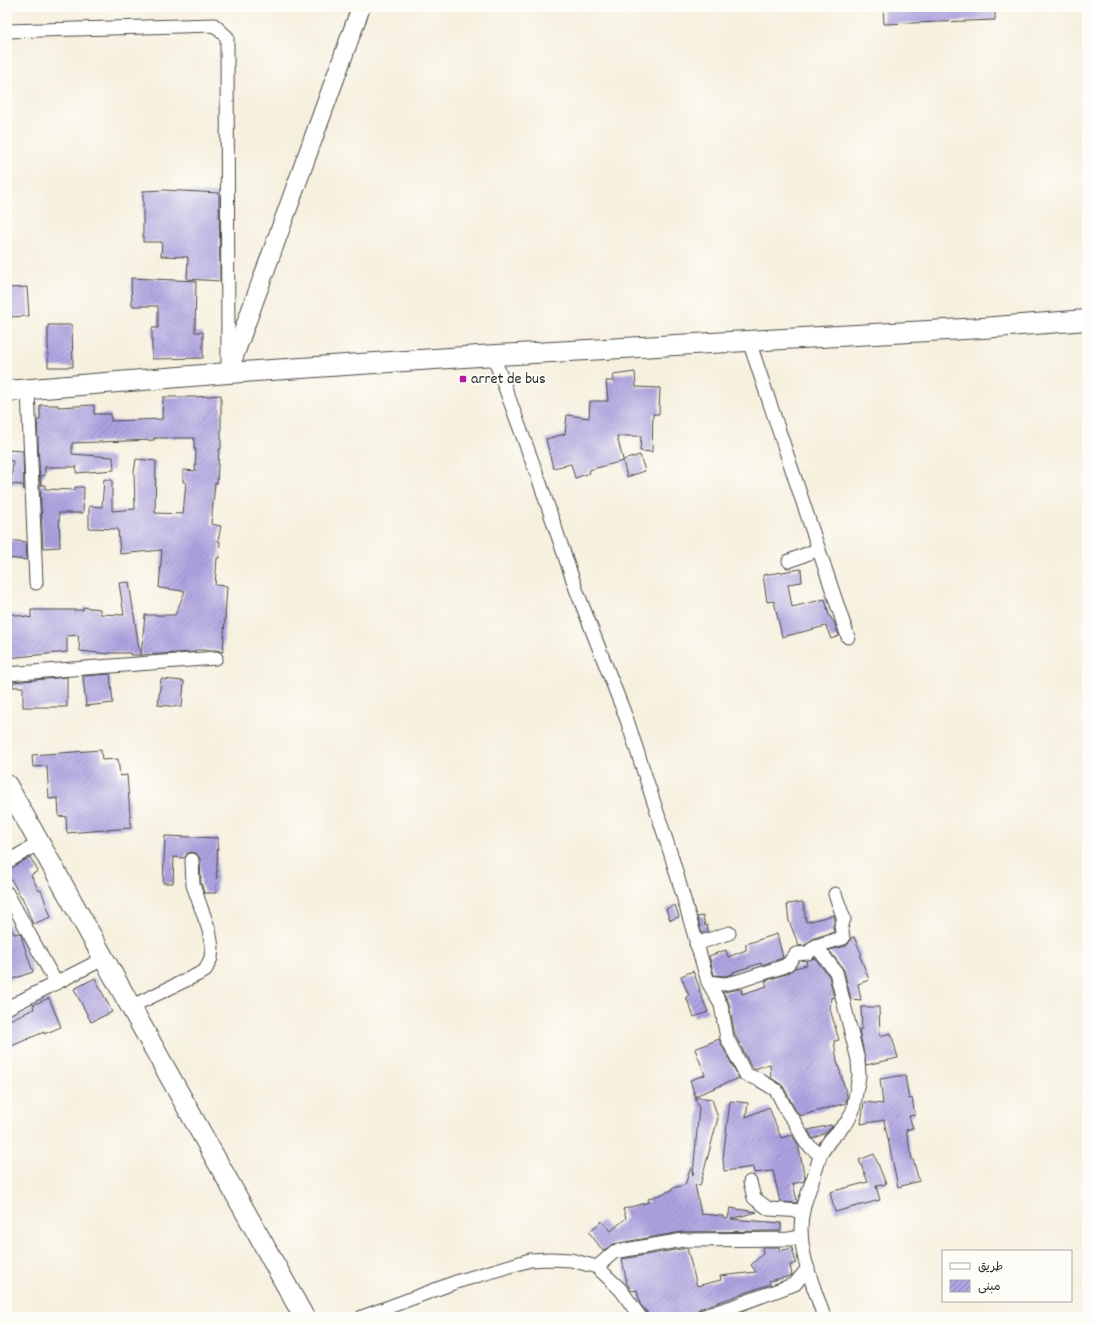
<svg xmlns="http://www.w3.org/2000/svg" width="1094" height="1324" font-family="Dekko,'Playpen Sans Arabic',sans-serif">
<style>
.building{fill:url(#building-hatch)}
.lines{fill:none;stroke-linecap:round;stroke-linejoin:round}
.street-casing{stroke:#494946;stroke-width:15}
.secondary-casing{stroke:#494946;stroke-width:20}
.primary-casing{stroke:#494946;stroke-width:22}
.street{stroke:#fff;stroke-width:13}
.secondary{stroke:#fff;stroke-width:18}
.primary{stroke:#fff;stroke-width:20}
.poi-dot{fill:#b5179e;stroke:#fdfcf7;stroke-width:1.5}
.labels{text-anchor:middle;dominant-baseline:central;stroke-width:3.5;stroke-linejoin:round;paint-order:stroke}
.poi-label{font-size:16px;fill:#2b2b2b;stroke:#fdfcf7;text-anchor:start}
</style>
<defs>
<pattern id="building-hatch" width="6" height="6" patternUnits="userSpaceOnUse"><rect width="6" height="6" fill="#ada3e1"/><path d="M-1 1l2-2M0 6l6-6M5 7l2-2" fill="none" stroke="#8d85b7"/></pattern>
</defs>
<rect width="100%" height="100%" fill="#fdfcf7"/>
<filter id="ink" filterUnits="userSpaceOnUse"><feTurbulence type="fractalNoise" baseFrequency=".025" numOctaves="2"/><feDisplacementMap in="SourceGraphic" scale="8" xChannelSelector="R" yChannelSelector="G"/><feConvolveMatrix kernelMatrix="1 2 1 2 8 2 1 2 1" color-interpolation-filters="sRGB"/></filter>
<filter id="wash" filterUnits="userSpaceOnUse"><feTurbulence type="fractalNoise" baseFrequency=".012" numOctaves="4" result="noise"/><feDisplacementMap in="SourceGraphic" scale="16" xChannelSelector="R" yChannelSelector="G"/><feGaussianBlur stdDeviation="0.9" result="paint"/><feColorMatrix in="noise" values="0 0 0 0 0 0 0 0 0 0 0 0 0 0 0 0 0 1.4 0 .05"/><feComposite in="paint" operator="in"/></filter>
<g filter="url(#wash)">
<rect width="100%" height="100%" fill="#f6f0de"/>
<g id="blocks">
<!-- building -->
<g class="building">
<path d="M883,7h112v13l-111,4z"/>
<path d="M164,190l55,3 1,88 -33,-2 1,-22 -27,-1 1,-14h-19v-51z"/>
<path d="M131,278l65,3 -1,51h8v26l-51,1v-31h6v-22h-26z"/>
<path d="M27,287l2,29 -18,1 -2,-29z"/>
<path d="M48,325h24l1,42h-25z"/>
<path d="M635,372l1,15 24,1 -1,26h-6l-1,38 -12,-1 1,-15h-24l6,24 17,-5 5,16 -18,6 -4,-16 -34,9 1,3 -15,5 -4,-14 -18,4 -7,-29 19,-5 2,-19 22,3 1,-17h18l-2,-20h8l-1,-6z"/>
<path d="M221,395v54h-2l-2,34h-2l-4,41 10,2 -3,15h2l-1,17h-2l-2,27 12,1 -4,66 -7,-2h-21v2l-54,3 4,-40h30l10,-24 -26,-3 3,-38 -42,4 -2,-25 -29,-1v-22l13,1 2,-28 8,1v31l23,-2 -1,-37 2,-13 20,2 -1,52 28,1 3,-32h-3v-12l12,1 1,-22h-2v-11h-40v2l-82,3v11l41,3 1,13 -38,3 1,-6h-32v8l-4,1v9h4v4l30,1v-3h9l-1,26h-24l1,34 -17,1 -6,-128h3v-15h18v2l36,-2v9h17v7l51,-2 1,-22h32z"/>
<path d="M7,450l16,1 1,39 -1,-5 -12,-1 2,-23 -6,-1z"/>
<path d="M7,540l19,2 1,18 -20,-2z"/>
<path d="M801,569l1,13 -14,2 4,23 33,-8 4,16 5,7 5,14 -8,3 -5,-13 -44,11 -8,-36 -7,1 -4,-27z"/>
<path d="M129,582l11,73h-10v-2h-22v1l-28,-3 -2,-16 -11,1v16l-59,6 2,-32 -3,-1v-12l24,5v-8h52v-3l17,2v5l24,1 -5,-32z"/>
<path d="M110,674l3,29 -27,3 -3,-30z"/>
<path d="M67,677v30h-44v-20h-10v-5z"/>
<path d="M161,679l23,2 -2,26 -24,-2z"/>
<path d="M101,750l1,10 16,-1 2,17 7,-1 4,53 -64,5 -1,-17 -7,1 -1,-19 -9,1 -2,-33 -14,1 -1,-12z"/>
<path d="M165,836l53,2 -2,55h-12l-3,-10 -1,-25 -4,-5 -4,-1 -5,1 -2,5 -11,-1 -1,26h-10z"/>
<path d="M30,857l8,14 -7,4 8,16 2,-1 10,27 -18,7 -11,-27h-1l-14,-25v-2z"/>
<path d="M803,902l3,20 28,-7 1,4 -2,8 1,5 -20,6 -9,7 -6,1 -10,-25 -2,-17z"/>
<path d="M675,905l4,12 -9,3 -4,-11z"/>
<path d="M703,916l2,10 2,-1 1,7 -6,1 -5,-16z"/>
<path d="M7,919l7,15 6,-1 13,39 -26,9z"/>
<path d="M777,934l6,24 -22,7v-2l-28,9v2l-9,2 -10,-1 -5,-19 17,-6 2,7 18,-7v-6z"/>
<path d="M854,937l8,18 -2,1 9,24 -11,4 3,16 -10,-1 -7,-29 -15,-20 17,-4 3,-3 2,-5z"/>
<path d="M815,958l14,18 5,22 -3,-1 -1,12 9,31 -5,1 3,20 10,35 -1,7 -46,13 -5,-7 -12,-23 -12,-8 -1,-14 -16,5 -2,-1 -17,-33 -6,-32 -6,-11 18,-3 1,5 25,-8 -2,-5 21,-7 9,-6 12,-3 -1,-4z"/>
<path d="M693,971l7,18 -1,1 9,22 -14,5 -8,-20 3,-1 -8,-20z"/>
<path d="M95,978l17,34 -21,10 -17,-33z"/>
<path d="M49,998l12,29 -17,7v-2l-37,16v-27l27,-12 -1,-4z"/>
<path d="M861,1007h18l1,29 11,-3 7,25 -32,7 -7,-36h3z"/>
<path d="M719,1039l20,39 -44,18 -5,-16 15,-5 -10,-26z"/>
<path d="M905,1075l4,24 3,-1 3,17 -6,1 4,12 -7,2 6,29h1l6,22 -21,6 -14,-67 -23,4 3,-22 19,2 -3,-25z"/>
<path d="M695,1097l17,2 6,19 -18,68 -5,-2 6,30 22,2v2l5,1 2,-11 27,4 -26,7 50,4v8l-99,1 -69,12 -10,7 -14,-19 13,-11 9,10 15,-13 -3,-9 26,-7 -1,-3 24,-9v-2l13,-3 6,-18 2,8 6,-67z"/>
<path d="M730,1101l18,2 -2,14 23,-10 12,31 11,-3 6,10 7,33 -1,3 -11,3 4,16v3l-17,-1 -7,-31 -19,2 -1,-6 -29,4 -1,-13z"/>
<path d="M831,1125l1,2 -7,6 -12,6 -5,-9z"/>
<path d="M874,1154l12,30 -10,2 4,14 -45,12 -5,-20 38,-10 -9,-22z"/>
<path d="M762,1247h17v4l13,-3 4,15 -6,2 2,10 -1,1 -22,5 1,3 -71,25 -5,5 -13,3h-33l-1,-5 -7,-8 -3,-14 -5,1 -5,-7 -5,-25 65,-11 10,38 24,-6 -1,-4 36,-4 -5,-7 12,-11z"/>
</g>
</g>
</g>
<g filter="url(#ink)">
<use href="#blocks" fill-opacity="0" stroke="#494946" stroke-width="1"/>
<g class="lines">
<!-- street casing -->
<g class="street-casing">
<g id="street">
<path d="M7,31l207,-6 13,12 1,327"/>
<path d="M749,341l99,296"/>
<path d="M493,355l46,125 37,109 51,131 45,138 36,124 13,23 6,33 19,37 12,4 18,11 12,23 6,8 12,22 14,12c-4,19 -13,37 -17,55 -8,37 10,73 21,107"/>
<path d="M28,390l8,193"/>
<path d="M789,561l30,-12"/>
<path d="M7,674l209,-16"/>
<path d="M7,862l32,-19"/>
<path d="M7,893l49,90"/>
<path d="M696,944l33,-11"/>
<path d="M708,982l16,2 15,-3 43,-14 6,-3 8,-10 12,-1 8,-7"/>
<path d="M130,1007l75,-36 6,-13 1,-11 -3,-17 -16,-45 -1,-25"/>
<path d="M7,1008l96,-49"/>
<path d="M820,1155l10,-15 18,-19 5,-11 6,-34 -1,-16 -22,-88 -20,-26 27,-8 -2,-12 3,-7 -9,-25"/>
<path d="M750,1182l4,16 15,11 34,2"/>
<path d="M597,1267l17,-15 69,-12 106,-1 12,-2"/>
<path d="M362,1317l94,-35 74,-22 21,-1 20,1 26,7 24,23 19,27"/>
<path d="M701,1317l28,-9 66,-24 13,-16"/>
</g>
</g>
<!-- secondary casing -->
<g class="secondary-casing">
<path id="secondary" d="M228,373l133,-366"/>
</g>
<!-- primary casing -->
<g class="primary-casing">
<g id="primary">
<path d="M7,391l221,-18 251,-17 503,-28 105,-8"/>
<path d="M7,785l297,532"/>
</g>
</g>
<!-- street -->
<use href="#street" class="street"/>
<!-- secondary -->
<use href="#secondary" class="secondary"/>
<!-- primary -->
<use href="#primary" class="primary"/>
</g>
</g>
<!-- markers -->
<rect class="poi-dot" x="459" y="375" width="8" height="8" rx="2"/>
<g class="labels">
<!-- poi labels -->
<g class="poi-label">
<text x="471" y="379">arret de bus</text>
</g>
</g>
<!-- margin -->
<rect width="1094" height="1324" fill="none" stroke="#fdfcf7" stroke-width="24"/>
<!-- legend -->
<rect x="942" y="1250" width="130" height="52" fill="#fdfcf7" stroke="#a9a8a5"/>
<rect x="950" y="1263" width="20" height="6" fill="#ffffff" stroke="#a9a8a5"/>
<text x="978" y="1270" font-size="12" fill="#2b2b2b">طريق</text>
<rect x="950" y="1280" width="20" height="12" fill="url(#building-hatch)" stroke="#a9a8a5"/>
<text x="978" y="1290" font-size="12" fill="#2b2b2b">مبنى</text>
</svg>
